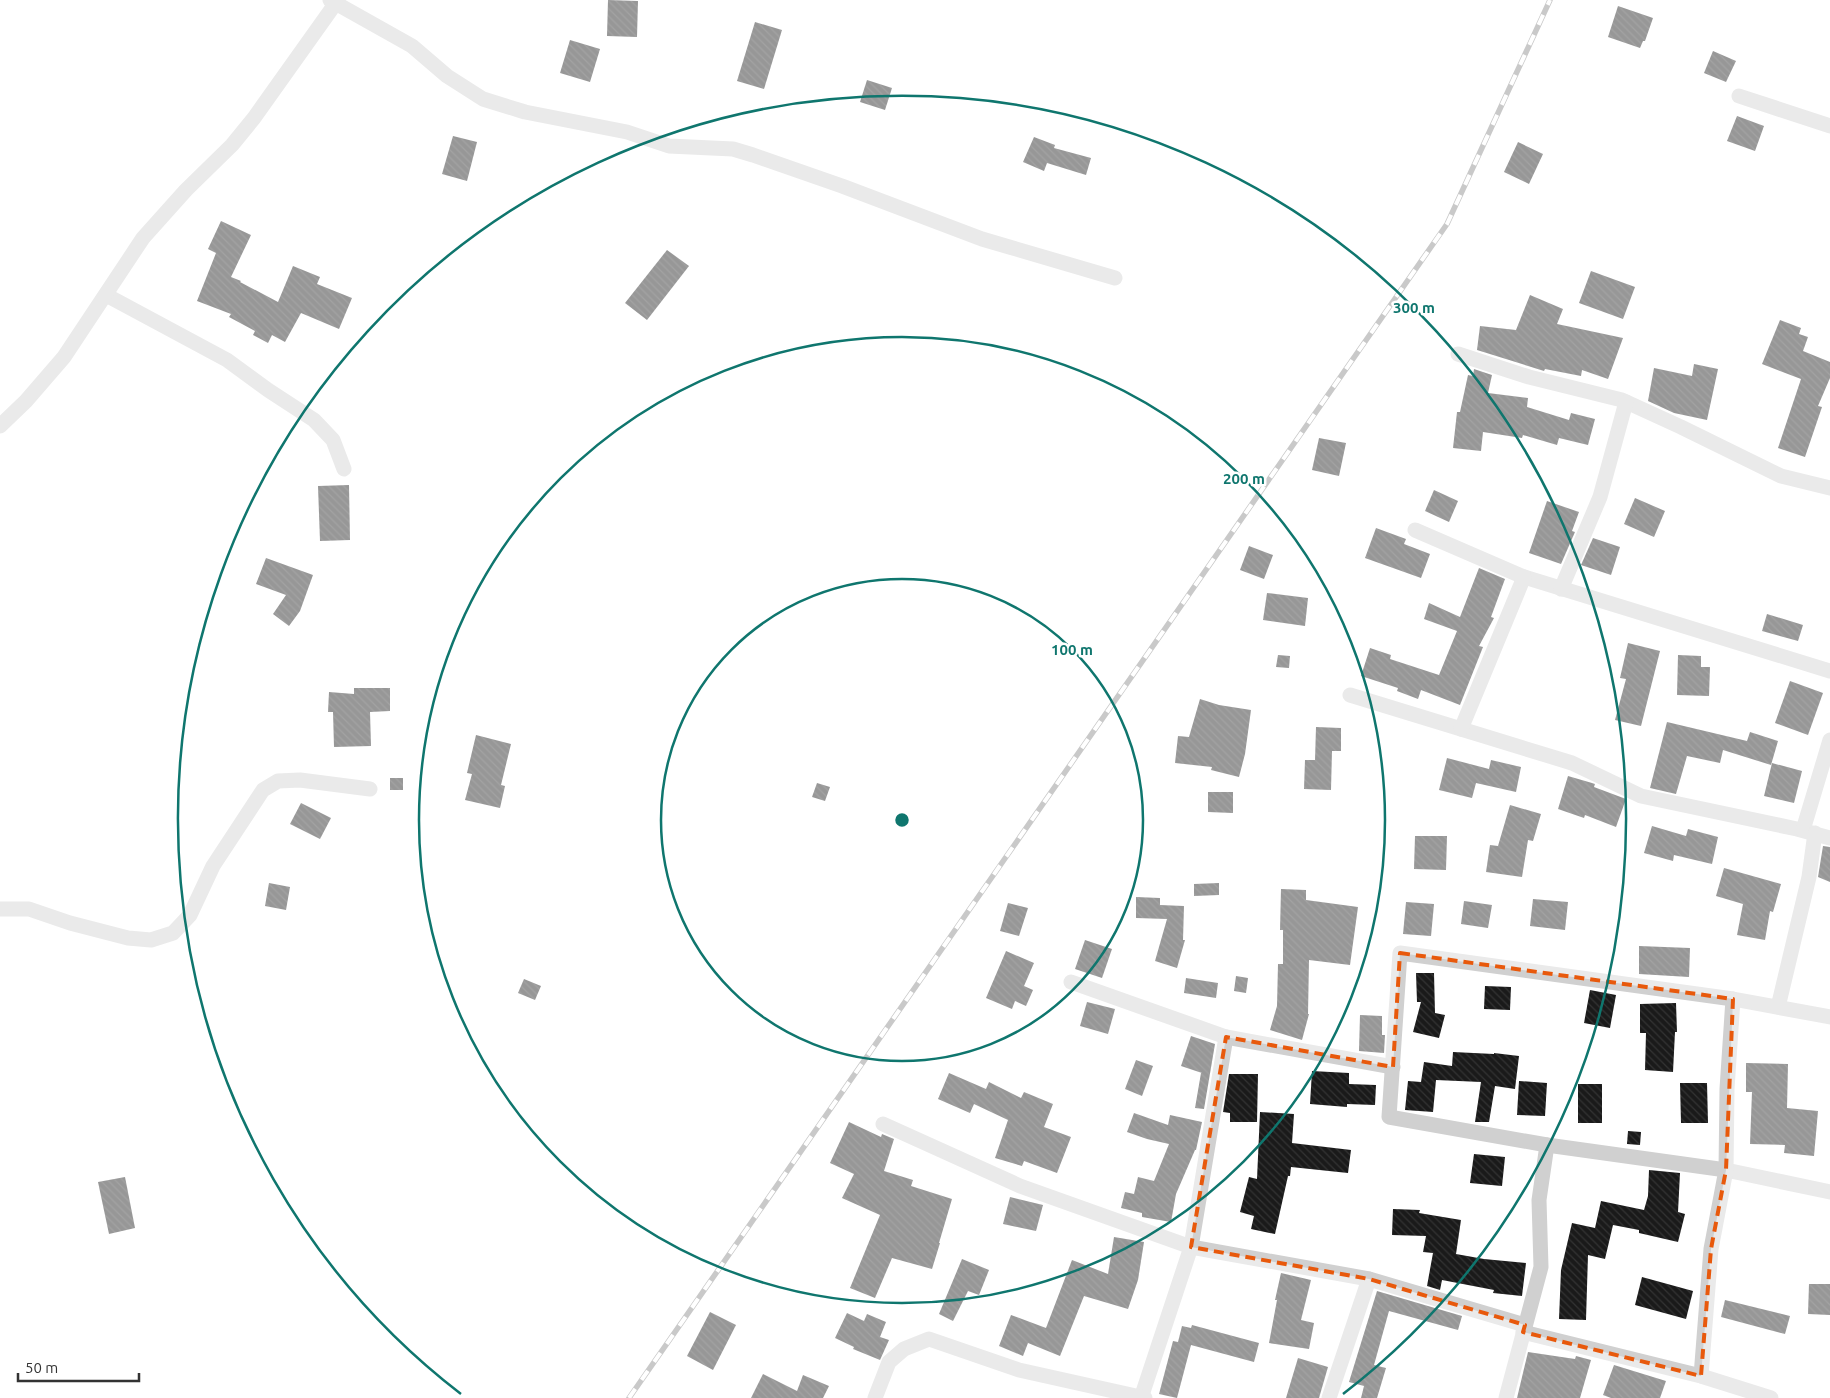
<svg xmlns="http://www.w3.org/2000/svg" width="1830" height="1398" font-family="Ubuntu,sans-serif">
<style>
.building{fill:url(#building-back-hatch)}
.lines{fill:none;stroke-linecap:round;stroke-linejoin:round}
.street{stroke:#d0d0d0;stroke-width:15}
.rail-casing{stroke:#888;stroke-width:5.5}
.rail{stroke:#fff;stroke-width:4;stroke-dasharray:11;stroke-linecap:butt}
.marked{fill:none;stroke:#e8590c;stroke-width:4;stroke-dasharray:10 6;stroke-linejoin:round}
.ring{fill:none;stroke:#0f766e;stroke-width:2.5}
.centre{fill:#0f766e;stroke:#fff;stroke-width:2.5}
.ring-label{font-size:15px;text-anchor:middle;font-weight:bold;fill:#0f766e;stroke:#fff;stroke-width:5;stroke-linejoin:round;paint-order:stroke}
</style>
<defs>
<pattern id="building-back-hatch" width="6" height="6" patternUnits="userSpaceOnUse" patternTransform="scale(1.25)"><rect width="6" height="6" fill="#1a1a1a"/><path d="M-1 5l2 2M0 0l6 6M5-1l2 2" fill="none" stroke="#333"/></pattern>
</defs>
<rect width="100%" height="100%" fill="#fff"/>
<!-- building -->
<g class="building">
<path d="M608,0l30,1 -1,36 -30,-1z"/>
<path d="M1618,6l35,12 -8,23h-2l-3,7 -32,-11z"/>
<path d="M755,22l27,8 -18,59 -27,-8z"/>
<path d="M570,40l30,9 -10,33 -30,-9z"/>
<path d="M1713,51l23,10 -10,21 -22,-9z"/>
<path d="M867,80l25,8 -7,22 -25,-8z"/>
<path d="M1737,116l27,10 -9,25 -28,-10z"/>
<path d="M453,136l24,6 -10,39 -25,-7z"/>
<path d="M1034,137l21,8 -1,3 37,10 -5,17 -39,-12 -3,8 -21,-9z"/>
<path d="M1518,142l25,12 -14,30 -25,-12z"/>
<path d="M221,221l30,14 -20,42 10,4 -1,1 38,20 15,-36 27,11 -3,7 35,14 -13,31 -38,-16 -16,29 -13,-7 -4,8 -15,-8 2,-4 -26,-14 2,-3 -34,-13 19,-48 -8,-4z"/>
<path d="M667,250l22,16 -42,54 -22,-17z"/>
<path d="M1591,271l44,16 -12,32 -44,-16z"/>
<path d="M1530,295l33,14 -6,15 66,14 -15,41 -26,-9 -1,6 -36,-7 -1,2 -67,-21 3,-24 36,4z"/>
<path d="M1780,320l21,8 -2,6 9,3 -5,14 27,11v16l-12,28 4,1 -17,50 -27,-9 23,-69 -39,-15z"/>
<path d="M1694,364l24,5 -11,51 -33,-7 -26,-12 6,-33 38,8z"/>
<path d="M1474,369l18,6 -4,18 40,5 -1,9 42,13 2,-7 24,6 -7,26 -29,-7 -2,7 -34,-10 -1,3 -39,-6 -2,19 -28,-3 4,-36h3l8,-37 5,1z"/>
<path d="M1319,438l27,5 -7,33 -27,-6z"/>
<path d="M349,485l1,55 -30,1 -2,-55z"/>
<path d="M1434,490l24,11 -9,21 -24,-11z"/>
<path d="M1635,498l30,13 -11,26 -30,-13z"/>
<path d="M1547,501l32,11 -7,19 3,1 -14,32 -32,-11z"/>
<path d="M1376,528l30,11 -2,5 26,10 -9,24 -56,-20z"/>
<path d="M1593,538l27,9 -9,28 -30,-10z"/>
<path d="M1249,546l24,9 -9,24 -24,-9z"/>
<path d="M266,558l47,17 -13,36 -11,15 -16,-12 13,-19 -30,-11z"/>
<path d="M1479,568l26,11 -14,38 3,1 -15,28 4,1 -23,58 -39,-15 -3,9 -21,-8 1,-3 -37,-12 9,-28 21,7 -1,4 49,16 18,-44 -33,-12 5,-16 31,14z"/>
<path d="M1267,593l41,5 -3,28 -42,-6z"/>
<path d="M1767,614l36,11 -5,16 -36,-10z"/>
<path d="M1628,643l32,8 -19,75 -26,-6 11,-41 -6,-1z"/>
<path d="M1278,655l12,1 -1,12 -13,-1z"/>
<path d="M1678,655l23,1v11h9l-1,29 -32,-1z"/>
<path d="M1790,681l33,12 -15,42 -33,-12z"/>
<path d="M354,688h36v23l-20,1 1,34 -37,1 -1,-35h-5l1,-20 25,2z"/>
<path d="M1200,699l19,6 32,5 -6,44 -6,23 -28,-7 1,-3 -37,-4 3,-27 11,1z"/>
<path d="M1667,722l80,19 3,-9 28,9 -7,24 -48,-15 -3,13 -33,-7 -11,38 -26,-6z"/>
<path d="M1316,727l25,1v23h-9l-1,39 -27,-1 1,-29h10z"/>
<path d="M476,735l35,9 -10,41 4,1 -5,22 -35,-8 7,-26 -5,-1z"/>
<path d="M1447,758l42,11 2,-9 30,7 -5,25 -40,-9 -4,15 -33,-8z"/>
<path d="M1772,763l30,8 -8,32 -30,-7z"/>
<path d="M1568,776l24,7 3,1 -1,3 32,12 -10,28 -31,-12 -1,3 -26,-9z"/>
<rect x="390" y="778" width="13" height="12"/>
<path d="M817,783l13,4 -5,14 -13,-4z"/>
<path d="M1208,792h25v21l-25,-1z"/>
<path d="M301,803l30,15 -11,21 -30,-15z"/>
<path d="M1510,805l31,9 -8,27 -5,-1 -6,37 -36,-5 4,-27 8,1z"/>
<path d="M1652,826l34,10 2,-7 30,8 -6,27 -38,-9 -1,6 -29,-8z"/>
<path d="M1415,836h32l-1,34 -32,-1z"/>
<path d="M1823,846l7,1v35l-12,-5z"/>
<path d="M1724,868l57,16 -8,28 -3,-1 -5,29 -28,-5 6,-31 -27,-8z"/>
<path d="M269,883l21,4 -4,23 -21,-4z"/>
<path d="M1219,883v12l-25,1v-12z"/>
<path d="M1281,889l25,1v10l52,7 -8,58 -41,-5 -1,54h1l-7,26 -32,-10 7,-24 1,-42h5v-34h-3z"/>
<path d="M1136,897l24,1v7l24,1 -1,34h2l-8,28 -22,-7 12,-42 -31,-1z"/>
<path d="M1533,899l35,3 -3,28 -35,-4z"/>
<path d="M1464,901l28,4 -4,23 -27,-4z"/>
<path d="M1406,902l28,2 -3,32 -28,-2z"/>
<path d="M1008,903l20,5 -9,28 -19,-5z"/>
<path d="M1085,940l27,9 -10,29 -27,-9z"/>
<path d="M1639,946l51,2 -1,29 -50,-3z"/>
<path d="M1006,951l28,12 -10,23 9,4 -7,16 -11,-5 -3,8 -26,-11z"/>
<path d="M1416,973h18l1,40 10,2 -6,23 -26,-6 8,-30h-4z"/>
<path d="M1236,976l12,2 -2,15 -12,-2z"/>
<path d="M1186,978l32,5 -2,15 -32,-5z"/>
<path d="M524,979l17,7 -6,14 -17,-7z"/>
<path d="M1485,986l26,1 -1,23 -26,-1z"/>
<path d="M1590,990l26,5 -6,33 -26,-5z"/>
<path d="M1087,1002l28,7 -7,25 -28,-8z"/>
<path d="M1676,1003l1,29h-2l-2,40 -28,-2 1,-37h-6v-29z"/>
<path d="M1360,1015l22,1v19h3l-1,18 -25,-2z"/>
<path d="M1191,1036l24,8 -11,65 -9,-1 6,-35h1l-21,-7z"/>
<path d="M1453,1052l41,2v-1l25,3 -4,33 -20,-3 -6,36h-14l6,-40 -45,-2 -3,32 -28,-2 3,-29 13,1 3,-20 28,4z"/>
<path d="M1136,1060l17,6 -11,30 -17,-7z"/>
<path d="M1746,1063l42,1 -1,44 31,3 -4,45 -30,-3 1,-8 -35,-1 2,-52h-6z"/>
<path d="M1312,1071l37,2v11l27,1 -1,20 -28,-1v3l-37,-3z"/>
<path d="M949,1073l37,16 3,-7 32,16 3,-6 29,12 -9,23 27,10 -14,36 -33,-12 -2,5 -27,-8 13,-38 -34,-16 -4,9 -32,-14z"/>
<path d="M1229,1074h29l-1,48h-27v-9l-7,-1z"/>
<path d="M1519,1081l28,2 -2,33 -28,-1z"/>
<path d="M1680,1083h27l1,40h-27z"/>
<rect x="1578" y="1084" width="24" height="39"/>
<path d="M1260,1112l34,2 -2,29 59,7 -3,23 -57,-6 -1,9h-2l-13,58 -24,-5 3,-13 -14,-4 9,-35 8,2z"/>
<path d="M1134,1113l34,12 2,-10 32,7 -6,28h-1l-19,44 -5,28 -29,-5v-4l-21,-5 4,-16 9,2 4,-17 16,4 15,-37 -22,-5 -20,-7z"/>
<path d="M849,1122l32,15 1,-3 12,5 -10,32 29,9 -2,6 41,13 -13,44h1l-8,26 -40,-11 -17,40 -25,-10 30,-73 -38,-17 12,-24 -24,-11z"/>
<path d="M1628,1131l13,1 -1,13 -13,-1z"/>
<path d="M1474,1154l31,3 -3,29 -32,-3z"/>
<path d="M1649,1170l31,3 -2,39 7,2 -7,28 -39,-9v-3l-26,-5 -8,34 -17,-4 -2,65 -27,-1 2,-49 11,-47 23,5 6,-27 43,9 4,-14z"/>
<path d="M125,1177l10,51 -26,6 -11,-52z"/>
<path d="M1010,1197l33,8 -7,26 -33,-7z"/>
<path d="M1393,1209l27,1 -1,3 42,7 -5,34 28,5 42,4 -4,33 -29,-3 1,-3 -52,-10 -2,10 -13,-4 6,-33 -10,-1 3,-16 -34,-1z"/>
<path d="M1114,1237l30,5 -6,38 -10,29 -44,-13 -24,60 -32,-13 -5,13 -24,-10 12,-31 35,13 26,-68 36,14z"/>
<path d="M962,1259l27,11 -10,25 -11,-4 -15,30 -14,-7z"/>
<path d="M1281,1273l30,7 -10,40 13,3 -5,26 -40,-6 8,-43h-2z"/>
<path d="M1642,1277l51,14 -7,28 -51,-14z"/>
<path d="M1809,1284h21v31l-22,-1z"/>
<path d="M1377,1291l85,25 -4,14 -69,-19 -15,54 12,3 -9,30h-16l3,-12 -15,-4z"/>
<path d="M1725,1300l65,16 -5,18 -64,-17z"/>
<path d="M710,1312l26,13 -23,45 -26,-14z"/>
<path d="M847,1313l17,8 3,-7 19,8 -6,15 9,3 -9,20 -27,-11 1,-2 -19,-9z"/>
<path d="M1192,1325l67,18 -5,19 -63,-17 -14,53 -18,-4 14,-53 5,1 4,-16 9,2z"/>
<path d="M1528,1352l47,7 1,-3 15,4 -11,38h-63z"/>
<path d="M1298,1358l30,9 -9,31h-33z"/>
<path d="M1614,1365l52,16 -6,17h-49l-8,-3z"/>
<path d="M763,1374l34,17 6,-16 26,11 -6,12h-72z"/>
</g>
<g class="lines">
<!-- street -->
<g class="street">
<path d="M330,0l82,46 35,30 36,23 42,13 102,20 42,14 64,3 20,6 89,31 140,53 133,39"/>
<path d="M1739,96l91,30"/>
<path d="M106,295l121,65 41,30 46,30 19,20 11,29"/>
<path d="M1458,354l71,23 93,23 59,27 100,49 49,12"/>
<path d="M0,426l26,-25 38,-44 79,-119 43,-48 46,-45 22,-27 84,-118"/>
<path d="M1415,530l109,47 306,94"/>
<path d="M1561,589l39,-92 26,-95"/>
<path d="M1350,695l222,68 69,33 156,33 33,9"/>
<path d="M1461,729l63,-152"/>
<path d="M1803,830l27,-90"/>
<path d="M0,909h29l41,14 58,15 23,2 22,-7 17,-18 23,-49 50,-76 15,-9 22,-1 70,9"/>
<path d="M1071,982l155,55 167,30"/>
<path d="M1778,1007l31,-130 6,-44"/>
<path d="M1830,1017l-97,-18 -333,-46 -11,164 158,28 179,25 104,22"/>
<path d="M1226,1037l-35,210 178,32 156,46"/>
<path d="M883,1124l137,62 171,61 -50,151"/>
<path d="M1523,1332l178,44 70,22"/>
<path d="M1701,1376l10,-127 15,-79 1,-81 6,-90"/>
<path d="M875,1398l14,-36 15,-13 25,-10 90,31 126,28"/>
<path d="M1329,1398l40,-119"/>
<path d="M1506,1398l35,-131 -2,-67 8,-55"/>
</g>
<!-- rail casing -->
<g class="rail-casing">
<path id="rail" d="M629,1398l818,-1174 103,-224"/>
</g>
<!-- rail -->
<use href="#rail" class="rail"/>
</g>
<!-- marked area -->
<path d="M0 0H1830V1398H0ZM1400,953l333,46 -7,171 -15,79 -10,127 -178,-44 2,-7 -156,-46 -178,-32 35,-210 167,30z" fill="#fff" fill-opacity=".55" fill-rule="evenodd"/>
<path class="marked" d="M1400,953l333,46 -7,171 -15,79 -10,127 -178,-44 2,-7 -156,-46 -178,-32 35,-210 167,30z"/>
<!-- distance rings -->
<g class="ring">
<circle cx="902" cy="820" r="241"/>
<circle cx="902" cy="820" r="483"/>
<path d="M461 1394A724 724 0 1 1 1343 1394"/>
</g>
<circle cx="902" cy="820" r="8" class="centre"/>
<g class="ring-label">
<text x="1414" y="313">300 m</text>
<text x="1244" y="484">200 m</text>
<text x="1072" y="655">100 m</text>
</g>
<!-- scale -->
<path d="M18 1373v8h121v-8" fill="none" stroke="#333333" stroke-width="2.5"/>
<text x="25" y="1373" font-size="15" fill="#333333" stroke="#ffffff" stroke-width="4" paint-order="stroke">50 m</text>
</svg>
